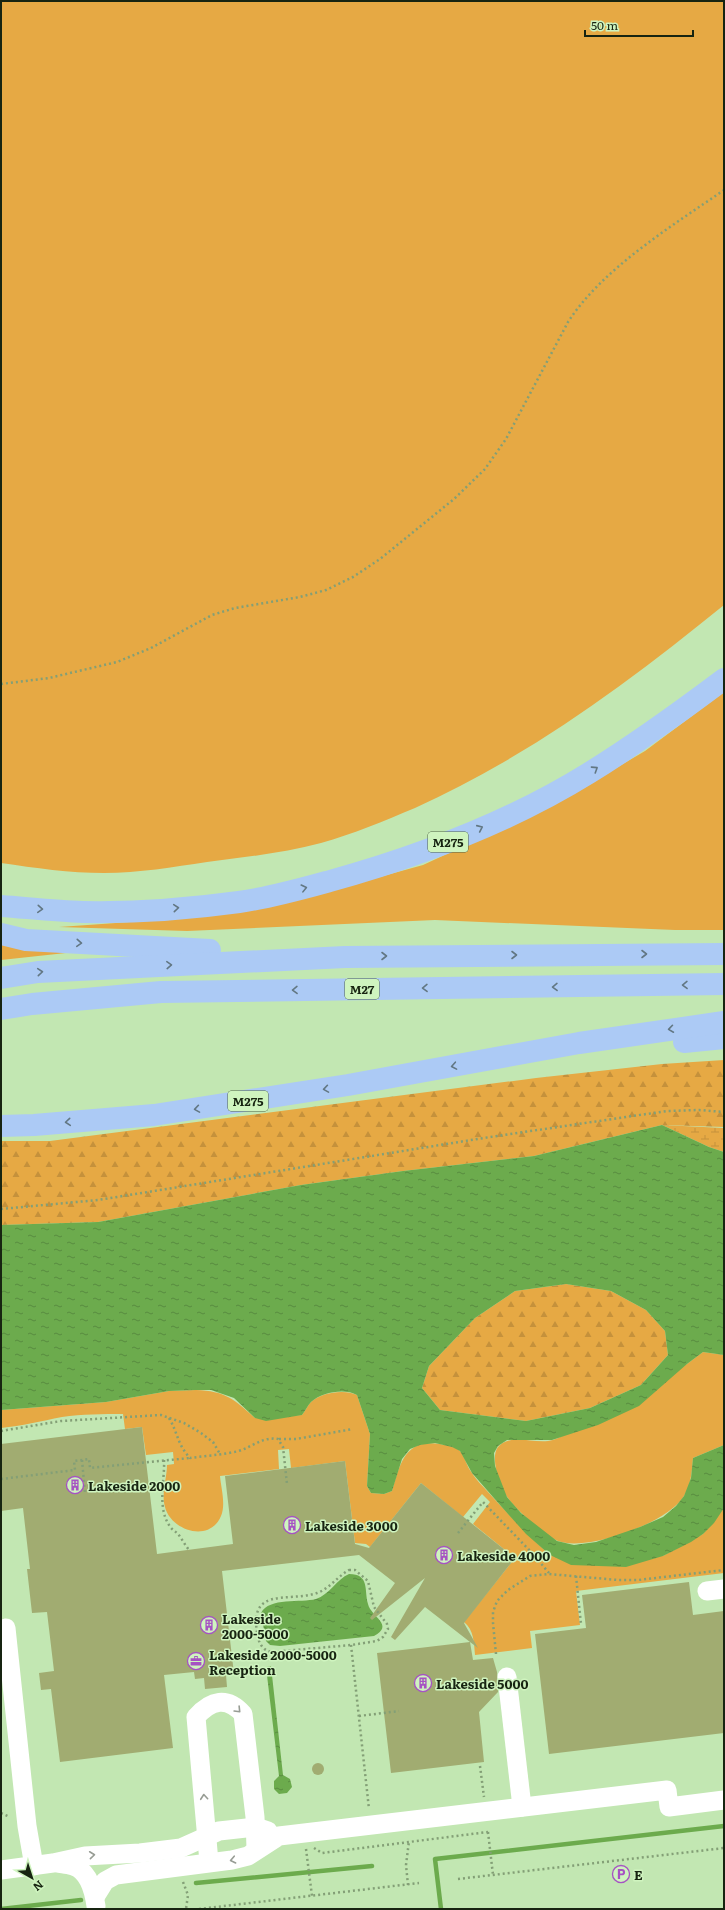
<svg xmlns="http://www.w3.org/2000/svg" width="725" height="1910" font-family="Literata,serif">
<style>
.grass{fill:#e6a944}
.forest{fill:url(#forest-firs)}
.wetland{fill:url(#wetland-marsh)}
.water{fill:url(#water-ripples);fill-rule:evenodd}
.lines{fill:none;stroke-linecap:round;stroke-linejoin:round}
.stream{stroke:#6cab4d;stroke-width:4.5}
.building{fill:#a1ac71}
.path{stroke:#839f76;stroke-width:2.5;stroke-dasharray:2 3;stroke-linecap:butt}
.minor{stroke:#fff;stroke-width:19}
.highway{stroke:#accaf5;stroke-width:22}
.oneway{stroke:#627783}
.oneway2{stroke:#979c94}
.labels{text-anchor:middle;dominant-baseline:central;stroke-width:3;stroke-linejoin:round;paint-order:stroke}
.shield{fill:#cff4bf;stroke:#4e6245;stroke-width:1}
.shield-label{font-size:12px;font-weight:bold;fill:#172411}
.poi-label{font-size:13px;font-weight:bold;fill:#172411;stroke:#cff4bf;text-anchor:start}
</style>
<defs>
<pattern id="forest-firs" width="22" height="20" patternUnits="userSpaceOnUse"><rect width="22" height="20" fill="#e6a944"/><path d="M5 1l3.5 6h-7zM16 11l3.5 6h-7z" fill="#c5913b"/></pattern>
<pattern id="wetland-marsh" width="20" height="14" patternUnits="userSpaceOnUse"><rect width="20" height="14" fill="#e6a944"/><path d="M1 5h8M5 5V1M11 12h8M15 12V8" fill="none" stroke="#c5913b"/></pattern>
<pattern id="water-ripples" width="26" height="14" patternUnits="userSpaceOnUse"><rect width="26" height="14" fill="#6cab4d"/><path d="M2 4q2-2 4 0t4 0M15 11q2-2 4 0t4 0" fill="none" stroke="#588b3f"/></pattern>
</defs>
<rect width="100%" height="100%" fill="#c2e7b2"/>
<!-- grass -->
<g class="grass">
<path d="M1,1h723v604c-96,78 -196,152 -309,203 -31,13 -62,26 -94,35 -37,10 -76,14 -114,19 -34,5 -68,11 -103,11 -34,0 -69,-5 -103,-10z"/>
<path d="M724,692v238h-49l-240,-10 -248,11 -128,-4 114,-8 120,-18 130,-36 132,-61 90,-53z"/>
<path d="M1,944l74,8 -74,8z"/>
<path d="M703,1352l21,3v90l-31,13c-1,13 -2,27 -9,38 -16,27 -97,56 -126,45 -11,-4 -43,-32 -50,-43 -8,-10 -20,-44 -8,-53 14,-12 36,0 53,-5 12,-4 28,-16 39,-23 32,-18 63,-36 95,-53z"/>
<path d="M196,1390c29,1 38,9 59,28l47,-3c3,-4 6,-10 9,-13 11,-10 34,-13 46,-7l13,39 -3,52 4,7 13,1 8,-3c8,-27 13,-53 48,-47 7,2 15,2 20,7 5,6 7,16 12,22 4,7 11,13 16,19 20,22 40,43 62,63l113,1 40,-22 21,-26v65l-148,18 4,34 -50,6 2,17 -57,7c-1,-12 -1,-25 -11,-33l51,-64 -42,-34 17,-22 -8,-8 -19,23 -42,-34 -51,64 -4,-3 -11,-1 -10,-82 -54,7 -2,-19 -11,1 1,19 -59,7c1,12 6,28 1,40 -11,27 -50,15 -56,-9 -4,-13 2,-29 2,-42l7,-1 -1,-12 -27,3 -4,-28 -17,2 -2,-15c-20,0 -41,0 -61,3 -21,4 -40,9 -61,11v-18l105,-8 63,-11z"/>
</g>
<!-- forest -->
<g class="forest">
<path d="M724,1060v67l-62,-2 -128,31 -131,15 -102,14 -203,37 -97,3v-84h49l486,-63 126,-14z"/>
<path d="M566,1284l45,7 35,19 19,21 3,24 -27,30 -51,23 -64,13 -86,-11 -18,-22 7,-22 46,-48 40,-27z"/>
</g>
<!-- wetland -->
<path class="wetland" d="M662,1125l62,3v24l-15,-5z"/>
<!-- water -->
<g class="water">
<path d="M662,1125l47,22 15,5v203l-21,-3 -16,12 -48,42 -41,19 -46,15h-45l-9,6 -4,7 1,13 12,31 14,16 36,28 17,4 22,-3 44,-15 23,-10 13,-11 8,-10 7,-18 2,-20 31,-13v63l-10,15 -11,11 -12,8 -28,14 -37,11 -55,-2 -21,-10 -24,-21 -26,-29 -28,-32 -12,-22 -8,-4 -17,-4 -15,2 -10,4 -8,10 -10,32 -8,3 -13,-1 -4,-7 3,-52 -13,-39c-12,-7 -35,-3 -46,7 -3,3 -6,9 -9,13l-36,6 -11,-3 -21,-20 -23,-8h-15l-27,1 -63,11 -105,8v-185l97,-3 203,-37 102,-14 131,-15zM566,1284l45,7 35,19 19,21 3,24 -27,30 -51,23 -64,13 -86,-11 -18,-22 7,-22 46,-48 40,-27z"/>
<path d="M349,1574c21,0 15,16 19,30 3,13 27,21 6,32l-94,10 -10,-1 -4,-4 -5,-28c8,-16 40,-10 55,-14 13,-4 21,-20 33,-25z"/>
<path d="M271,1666l12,109 7,4 2,8 -5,6 -8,1 -5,-5v-8l5,-5 -13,-109z"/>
</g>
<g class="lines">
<!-- stream -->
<g class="stream">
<path d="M196,1883l176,-17"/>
<path d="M1,1909l80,-9"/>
<path d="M441,1909l-6,-50 289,-33"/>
</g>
</g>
<!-- building -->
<g class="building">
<path d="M142,1427l15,127 76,-10 -8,-68 120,-15 10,83 14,4 52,-65 94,75 -51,65 14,25 -8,-6 3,18 20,-2 4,14 1,20 -19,20 5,50 -93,11 -14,-120 93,-11 -45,-35 -30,33 -4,-3 34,-59 -53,42 -2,-2 25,-35 -36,-28 -137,16 12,103 -8,1 1,12 -22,2 -1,-11 -9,1 -1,-7 -30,3 9,73 -113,14 -9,-73 -10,1 -2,-17 15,-2 -7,-59 -15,1 -5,-44h3l-7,-61 -22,3v-67z"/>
<path d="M689,1582l4,33 31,-4v122l-175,21 -14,-120 51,-6 -4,-33z"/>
<circle cx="318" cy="1769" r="6"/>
</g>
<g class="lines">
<!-- path -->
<g class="path">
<path d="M1,684l48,-6 68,-16 34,-14 61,-33 23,-7 65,-11 26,-7 27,-13 27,-18 74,-60 31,-30 21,-30 62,-117c35,-54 104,-96 156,-132"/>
<path d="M1,1209l97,-9 392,-63 177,-26 32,-1 25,2"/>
<path d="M169,1418c9,15 8,26 21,40 14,-2 29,-3 44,-6 15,-2 27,-16 44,-13l5,8 4,37"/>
<path d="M1,1431l60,-10 100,-6 23,8 17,10 12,9 7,12"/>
<path d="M279,1439h17l57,-10"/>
<path d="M82,1460l3,33"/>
<path d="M164,1460c1,21 -7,46 5,65 2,4 6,6 9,9 4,5 7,11 11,16"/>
<path d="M1,1479l74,-9 -1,-9 15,-2 1,9 100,-10"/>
<path d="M458,1533l25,-31 50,52 16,19"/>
<path d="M349,1570h6l13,11 6,26 13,17 1,5 -5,8 -6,4 -26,4 -79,7c-8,-1 -12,-7 -14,-14 -11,-53 28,-35 59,-45 12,-4 21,-17 32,-23z"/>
<path d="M576,1576l5,48"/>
<path d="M351,1645l18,164"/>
<path d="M496,1654l-3,-31v-11l4,-11 11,-11 22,-14 19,-2 69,6h20l86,-10"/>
<path d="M359,1716l40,-5"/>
<path d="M480,1766l4,31"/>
<path d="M1,1813l9,4"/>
<path d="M488,1832l5,43"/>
<path d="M314,1848l8,5 166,-21"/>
<path d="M306,1849l6,47"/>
<path d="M458,1879l266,-31"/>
<path d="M183,1882l5,13 -2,14"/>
<path d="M408,1885l-2,-20 3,-24"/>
<path d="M199,1909l220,-26"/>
</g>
<!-- minor -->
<g class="minor">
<path d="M707,1591l17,-2"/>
<path d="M6,1628l21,198 7,40"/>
<path d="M507,1677l15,130"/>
<path d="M209,1862l-13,-145c15,-17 31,-21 47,-3l12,103 1,32"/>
<path d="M57,1863c5,1 11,1 16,3 16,5 21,26 23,40"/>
<path d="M1,1870l52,-7 32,-7 55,-3 41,-5 38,-17 37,-4 12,4"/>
<path d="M95,1897l10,-16 11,-6 116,-15 16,-4 31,-20 388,-46 2,17 55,-7"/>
</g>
<!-- highway -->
<g class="highway">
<path d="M1,906c27,2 55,5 82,6 52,1 105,-3 156,-10 30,-4 62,-13 91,-21 90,-25 180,-59 259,-108 47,-29 91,-61 135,-94"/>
<path d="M1,934l25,6 184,10"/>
<path d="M1,978l37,-6 307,-15 379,-3"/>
<path d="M1,1009l31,-5 129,-12 563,-8"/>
<path d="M684,1042l40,-4"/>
<path d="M1,1126l33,-1 120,-10 194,-30 231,-42 145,-21"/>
</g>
</g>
<!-- one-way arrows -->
<defs><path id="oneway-chevron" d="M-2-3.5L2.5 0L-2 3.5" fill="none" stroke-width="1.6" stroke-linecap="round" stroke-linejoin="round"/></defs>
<g class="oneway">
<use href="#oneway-chevron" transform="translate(595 769) rotate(-33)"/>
<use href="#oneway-chevron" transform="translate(480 828) rotate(-24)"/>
<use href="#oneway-chevron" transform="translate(304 888) rotate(-14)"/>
<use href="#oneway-chevron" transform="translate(176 908) rotate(-5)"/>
<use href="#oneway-chevron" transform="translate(40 909) rotate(4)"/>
<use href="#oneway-chevron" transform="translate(79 943) rotate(4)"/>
<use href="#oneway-chevron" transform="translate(644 954)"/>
<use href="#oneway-chevron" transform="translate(514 955)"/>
<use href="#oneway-chevron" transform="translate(384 956)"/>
<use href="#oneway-chevron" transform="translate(169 965) rotate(-3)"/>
<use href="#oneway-chevron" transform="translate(40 972) rotate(-5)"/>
<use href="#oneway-chevron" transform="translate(685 985) rotate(179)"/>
<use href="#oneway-chevron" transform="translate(555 987) rotate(179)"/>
<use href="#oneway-chevron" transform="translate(425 988) rotate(179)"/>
<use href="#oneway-chevron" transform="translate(295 990) rotate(179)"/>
<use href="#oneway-chevron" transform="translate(671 1029) rotate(172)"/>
<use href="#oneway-chevron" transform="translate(454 1066) rotate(170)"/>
<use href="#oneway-chevron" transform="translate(326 1089) rotate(171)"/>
<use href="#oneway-chevron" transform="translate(197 1109) rotate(171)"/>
<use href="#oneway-chevron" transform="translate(68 1122) rotate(175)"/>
</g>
<g class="oneway2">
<use href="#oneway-chevron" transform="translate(238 1710) rotate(46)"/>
<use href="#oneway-chevron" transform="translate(204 1797) rotate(-95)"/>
<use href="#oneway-chevron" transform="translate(92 1855) rotate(-6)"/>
<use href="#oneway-chevron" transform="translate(233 1860) rotate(168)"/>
</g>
<!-- icons -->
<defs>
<g id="building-ring" transform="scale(0.9)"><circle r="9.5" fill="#cff4bf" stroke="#a653c3" stroke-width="1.5"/><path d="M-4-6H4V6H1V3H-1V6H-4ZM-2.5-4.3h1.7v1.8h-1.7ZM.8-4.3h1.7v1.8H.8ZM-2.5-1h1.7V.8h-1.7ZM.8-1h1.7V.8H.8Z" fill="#a653c3"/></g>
<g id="office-ring" transform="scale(0.9)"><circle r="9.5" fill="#cff4bf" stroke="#a653c3" stroke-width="1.5"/><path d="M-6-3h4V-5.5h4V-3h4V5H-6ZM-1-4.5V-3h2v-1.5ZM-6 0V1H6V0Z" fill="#a653c3"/></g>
<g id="parking-ring" transform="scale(0.9)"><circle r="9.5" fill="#cff4bf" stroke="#a653c3" stroke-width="1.5"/><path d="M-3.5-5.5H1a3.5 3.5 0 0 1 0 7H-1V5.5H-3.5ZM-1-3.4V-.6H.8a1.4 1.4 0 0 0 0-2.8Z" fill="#a653c3"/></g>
</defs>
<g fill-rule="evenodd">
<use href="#building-ring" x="75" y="1485"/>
<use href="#building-ring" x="292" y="1525"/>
<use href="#building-ring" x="444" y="1555"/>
<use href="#building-ring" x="209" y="1625"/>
<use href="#office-ring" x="196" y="1661"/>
<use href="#building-ring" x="423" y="1683"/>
<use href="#parking-ring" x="621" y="1874"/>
</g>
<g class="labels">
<!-- shield labels -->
<g class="shield">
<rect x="428" y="832" width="40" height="20" rx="3"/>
<rect x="345" y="979" width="34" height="20" rx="3"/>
<rect x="228" y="1091" width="40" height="20" rx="3"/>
</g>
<g class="shield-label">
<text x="448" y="842">M275</text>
<text x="362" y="989">M27</text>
<text x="248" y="1101">M275</text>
</g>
<!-- poi labels -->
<g class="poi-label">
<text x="88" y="1485">Lakeside 2000</text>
<text x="305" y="1525">Lakeside 3000</text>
<text x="457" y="1555">Lakeside 4000</text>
<text x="222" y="1618">Lakeside<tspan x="222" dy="15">2000-5000</tspan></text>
<text x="209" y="1654">Lakeside 2000-5000<tspan x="209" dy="15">Reception</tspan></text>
<text x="436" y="1683">Lakeside 5000</text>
<text x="634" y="1874">E</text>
</g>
</g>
<!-- border -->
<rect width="725" height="1910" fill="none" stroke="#172411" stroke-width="4"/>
<!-- north arrow -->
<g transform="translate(32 1878) rotate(141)" stroke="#cff4bf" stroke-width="3" paint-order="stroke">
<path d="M0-3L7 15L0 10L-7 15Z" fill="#172411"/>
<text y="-6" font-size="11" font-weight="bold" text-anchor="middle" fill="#172411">N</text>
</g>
<!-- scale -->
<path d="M585 30v6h108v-6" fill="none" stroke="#172411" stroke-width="2"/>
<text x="591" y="30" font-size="12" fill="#172411" stroke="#cff4bf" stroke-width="3" paint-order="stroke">50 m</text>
</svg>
